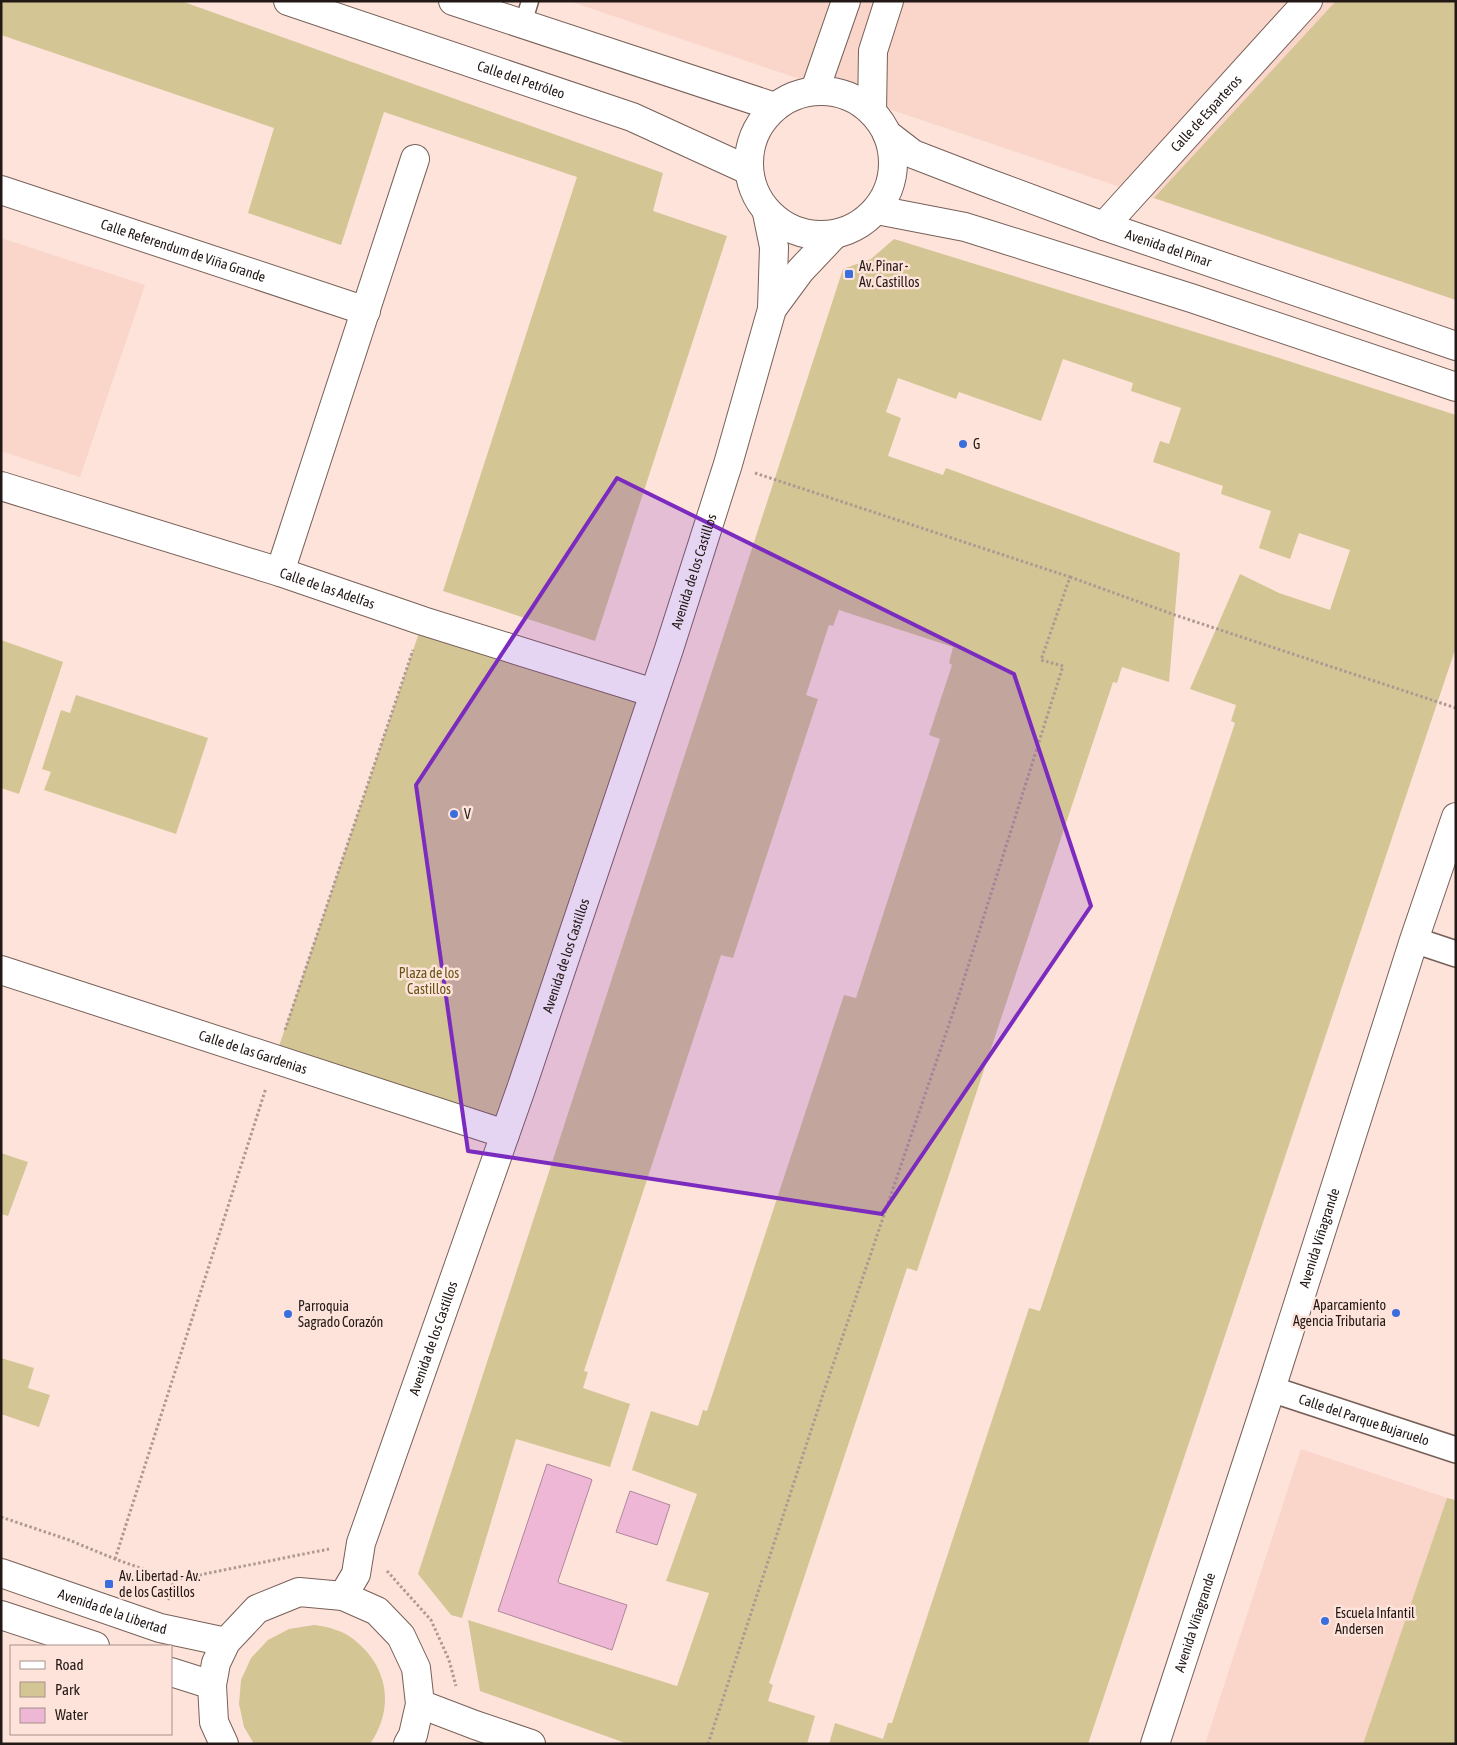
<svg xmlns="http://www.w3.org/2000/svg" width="1457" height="1745" font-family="'Asap Condensed',sans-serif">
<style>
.built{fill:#f9d5ca}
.green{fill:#d4c595}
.water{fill:#edb7d5;stroke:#b0879b}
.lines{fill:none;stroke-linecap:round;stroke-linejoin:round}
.service-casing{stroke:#776058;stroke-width:19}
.pedestrian-casing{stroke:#776058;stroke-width:28}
.minor-casing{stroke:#776058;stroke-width:30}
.tertiary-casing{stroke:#776058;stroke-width:30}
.path{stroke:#ad9992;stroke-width:3;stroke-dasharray:2.5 2.5;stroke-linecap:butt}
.service{stroke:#fff;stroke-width:16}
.pedestrian{stroke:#fff;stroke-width:25}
.minor{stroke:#fff;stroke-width:28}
.tertiary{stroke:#fff;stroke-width:28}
.marked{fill:#7b2cbf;fill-opacity:0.2;stroke:#7b2cbf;stroke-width:4;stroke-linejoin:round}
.poi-dot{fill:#3a6ede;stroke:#fee3da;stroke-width:2}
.labels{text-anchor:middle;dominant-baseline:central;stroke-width:5;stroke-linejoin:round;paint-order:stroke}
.street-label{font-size:14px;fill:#221815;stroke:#fee3da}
.poi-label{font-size:14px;fill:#221815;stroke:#fee3da;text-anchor:start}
.park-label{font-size:14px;fill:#685616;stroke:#fee3da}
</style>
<rect width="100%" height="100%" fill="#fee3da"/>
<!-- built -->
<g class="built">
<path d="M569,1h887v299l-609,-205z"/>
<path d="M1,238l144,47 -65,192 -79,-26z"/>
<path d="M1301,1449l146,49 -84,246h-158z"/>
</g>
<!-- green -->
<g class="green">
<path d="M1,1h180l482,172 -10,38 74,25 -132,405 -152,-50 134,-414 -193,-65 -43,133 -93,-32 26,-85 -273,-93z"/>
<path d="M1336,1h120v299l-302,-102z"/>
<path d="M894,239l382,118 180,58v232l-368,1097h-259l6,-21 48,16 5,-16h4l137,-415 11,3 195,-588 -4,-2 5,-16 -46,-16 50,-115 39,19 51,17 20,-60 -51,-17 -9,26 -31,-11 12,-37 -50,-17 2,-8 -70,-24 7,-21 9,3 12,-36 -50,-17 2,-8 -70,-24 -22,62 -82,-29 -3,7 -58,-21 -12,34 15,6 -13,38 55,19 3,-7 234,85 -11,129 -47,-15 -5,16 -4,-1 -196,589 -10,-3 -138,415 4,2 -5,16 47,15 -8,28h-179l-148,-53 -12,-71 209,66 32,-93 -43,-12 31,-87 -65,-24 19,-59 47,15 5,-16 4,1 137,-416 12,3 84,-259 -11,-4 23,-70 -3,-2 4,-16 -114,-37 -6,16 -4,-1 -23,70 12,4 -85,259 -12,-3 -137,416 4,1 -5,16 47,16 -20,63 -94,-28 -54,179 -11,-3 -33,-41 425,-1305 28,-10z"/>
<path d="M423,621l231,72 -149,441 -230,-76z"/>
<path d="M1,640l62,22 -44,132 -18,-6z"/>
<path d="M76,695l132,43 -32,96 -132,-44 7,-18 -9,-3 19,-59 9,3z"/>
<path d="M1,1153l27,9 -20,54 -7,-2z"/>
<path d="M1,1358l33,10 -6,20 22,7 -11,32 -38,-13z"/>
<path d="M1447,1498l9,2v244h-93z"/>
<path d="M314,1625c7,1 15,2 22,5 12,3 23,13 31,22 24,28 23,63 3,92h-116l-10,-17 -5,-23 2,-24 10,-22 17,-18 21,-11z"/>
</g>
<!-- water -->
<g class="water">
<path d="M547,1464l44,15 1,1 -34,101 1,2 68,22 -15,45 -114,-39z"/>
<path d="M630,1491l40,14 -13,40 -41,-13z"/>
</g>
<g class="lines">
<!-- service casing -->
<g class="service-casing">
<path id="service" d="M523,24l7,-23"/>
</g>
<!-- pedestrian casing -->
<g class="pedestrian-casing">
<g id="pedestrian">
<path d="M1414,940l42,14"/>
<path id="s1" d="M1271,1389l185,61"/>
</g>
</g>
<!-- minor casing -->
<g class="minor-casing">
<g id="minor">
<path id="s2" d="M288,1l344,116 116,53"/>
<path d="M453,1l322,106"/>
<path d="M815,90l31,-89"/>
<circle cx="821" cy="163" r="72"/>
<path d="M872,112l1,-61 16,-50"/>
<path id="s3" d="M887,134l26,20 70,27 121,45 352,120"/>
<path id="s4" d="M1,190l365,121"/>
<path d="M877,210l88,17 226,71 265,89"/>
<path id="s5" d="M1104,226l204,-225"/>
<path d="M772,309l28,-38 34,-36"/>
<path id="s6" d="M1,486l279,86 143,49 231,72"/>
<path d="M280,572l135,-413"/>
<path id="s7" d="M1,970l504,164"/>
<path id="s8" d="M1,1573l159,55 66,14"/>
<path id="s9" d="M343,1596l13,-22 5,-31 160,-454 148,-440 59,-185 44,-155 2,-62 -7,-34"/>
<path d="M1,1615l94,31"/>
<path d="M171,1672l41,13"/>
<path id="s10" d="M1155,1744l116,-355 143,-449 42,-123"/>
</g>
</g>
<!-- tertiary casing -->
<g class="tertiary-casing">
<g id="tertiary">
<path d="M420,1704l55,21 56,19"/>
<path d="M224,1744l-10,-22 -2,-37 4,-22 10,-21 31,-33 42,-17 44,4 34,15 24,25 15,32 4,36 -7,31 -5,9"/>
</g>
</g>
<!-- path -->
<g class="path">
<path d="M1070,577l105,38 281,93"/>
<path d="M285,1030l128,-380"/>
<path d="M1,1517l68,23 46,19 59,21 155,-31"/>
<path d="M115,1559l151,-471"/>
<path d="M387,1571l44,49 18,40 7,26"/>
<path d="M168,1600l6,-20"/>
<path d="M708,1744l114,-347 137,-402 104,-329 -22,-6 29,-83 -315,-104"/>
</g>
<!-- service -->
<use href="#service" class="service"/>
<!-- pedestrian -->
<use href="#pedestrian" class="pedestrian"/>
<!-- minor -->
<use href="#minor" class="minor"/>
<!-- tertiary -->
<use href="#tertiary" class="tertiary"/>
</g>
<!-- marked area -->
<path class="marked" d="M617,478l397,196 77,232 -209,308 -414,-63 -52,-366z"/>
<!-- markers -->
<g class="poi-dot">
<rect x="844" y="269" width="10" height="10" rx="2.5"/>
<circle cx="963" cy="444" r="5"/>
<circle cx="454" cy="814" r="5"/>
<circle cx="1396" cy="1313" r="5"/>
<circle cx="288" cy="1314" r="5"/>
<rect x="104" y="1579" width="10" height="10" rx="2.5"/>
<circle cx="1325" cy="1621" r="5"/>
</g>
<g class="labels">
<!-- street labels -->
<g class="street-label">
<text stroke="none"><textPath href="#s2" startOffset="246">Calle del Petróleo</textPath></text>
<text stroke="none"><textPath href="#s5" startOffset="152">Calle de Esparteros</textPath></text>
<text stroke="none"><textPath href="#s3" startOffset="305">Avenida del Pinar</textPath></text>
<text stroke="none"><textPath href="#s4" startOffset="192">Calle Referendum de Viña Grande</textPath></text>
<text stroke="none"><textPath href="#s9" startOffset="1084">Avenida de los Castillos</textPath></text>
<text stroke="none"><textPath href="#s6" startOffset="342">Calle de las Adelfas</textPath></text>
<text stroke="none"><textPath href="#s9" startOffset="679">Avenida de los Castillos</textPath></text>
<text stroke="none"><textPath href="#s7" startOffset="265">Calle de las Gardenias</textPath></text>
<text stroke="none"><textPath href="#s10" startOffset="532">Avenida Viñagrande</textPath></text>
<text stroke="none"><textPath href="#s9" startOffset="274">Avenida de los Castillos</textPath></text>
<text stroke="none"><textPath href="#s1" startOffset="98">Calle del Parque Bujaruelo</textPath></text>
<text stroke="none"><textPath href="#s8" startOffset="118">Avenida de la Libertad</textPath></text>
<text stroke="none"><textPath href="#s10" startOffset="128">Avenida Viñagrande</textPath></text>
</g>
<!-- poi labels -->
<g class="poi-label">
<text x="859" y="266">Av. Pinar -<tspan x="859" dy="16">Av. Castillos</tspan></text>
<text x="973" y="444">G</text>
<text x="464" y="814">V</text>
<text x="1386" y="1305" text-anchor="end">Aparcamiento<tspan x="1386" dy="16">Agencia Tributaria</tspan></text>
<text x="298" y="1306">Parroquia<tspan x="298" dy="16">Sagrado Corazón</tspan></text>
<text x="119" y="1576">Av. Libertad - Av.<tspan x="119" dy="16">de los Castillos</tspan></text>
<text x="1335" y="1613">Escuela Infantil<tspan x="1335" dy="16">Andersen</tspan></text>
</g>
<!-- park labels -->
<g class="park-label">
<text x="429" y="973">Plaza de los<tspan x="429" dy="16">Castillos</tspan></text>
</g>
</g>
<!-- border -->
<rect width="1457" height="1745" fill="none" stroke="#221815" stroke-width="5"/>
<!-- legend -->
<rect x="10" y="1645" width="162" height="90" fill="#fee3da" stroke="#a6928b"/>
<rect x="20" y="1661" width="25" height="8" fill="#ffffff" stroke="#a6928b"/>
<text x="55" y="1670" font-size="15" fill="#221815">Road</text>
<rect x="20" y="1682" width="25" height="15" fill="#d4c595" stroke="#a6928b"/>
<text x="55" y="1695" font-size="15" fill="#221815">Park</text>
<rect x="20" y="1708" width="25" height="15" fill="#edb7d5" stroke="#a6928b"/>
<text x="55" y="1720" font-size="15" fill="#221815">Water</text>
</svg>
